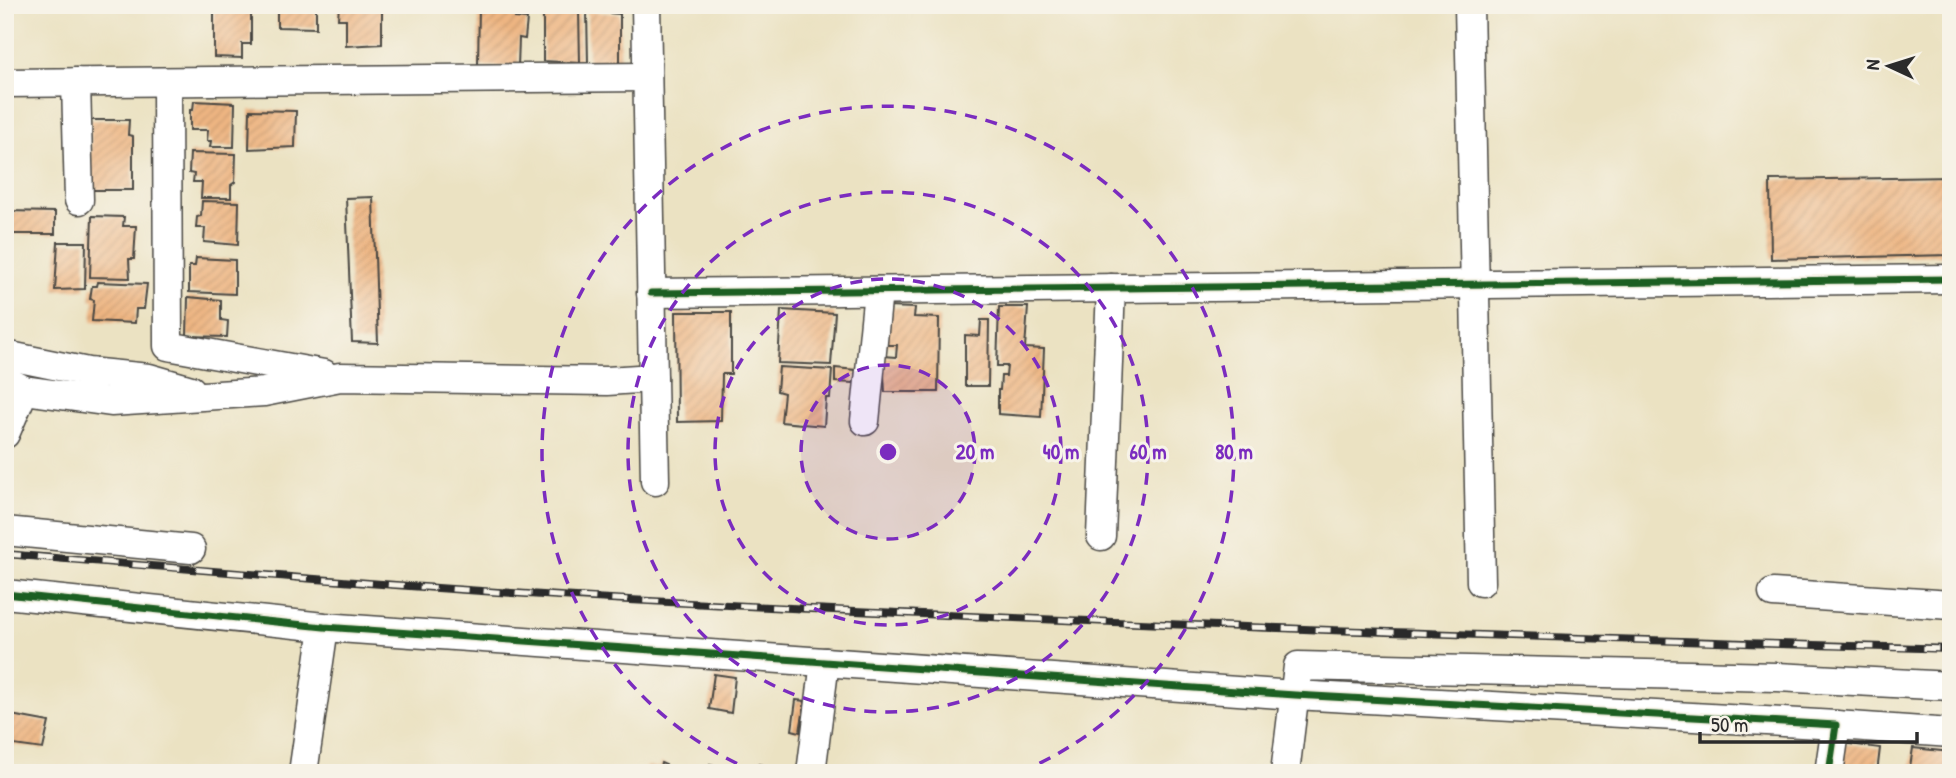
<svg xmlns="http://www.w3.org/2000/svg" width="1956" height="778" font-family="'Patrick Hand',sans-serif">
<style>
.building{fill:url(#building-hatch)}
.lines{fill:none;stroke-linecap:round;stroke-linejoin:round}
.street-casing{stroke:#484642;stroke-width:31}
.street{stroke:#fff;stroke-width:28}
.rail-casing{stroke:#2b2b2b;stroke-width:8}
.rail{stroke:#f7f3e8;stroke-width:5;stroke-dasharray:16;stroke-linecap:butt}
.cycleway-casing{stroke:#f7f3e8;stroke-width:11}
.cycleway{stroke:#1b5e20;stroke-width:7}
.ring{fill:none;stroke:#7b2cbf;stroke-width:3.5;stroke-dasharray:12 9}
.centre{fill:#7b2cbf;stroke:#f7f3e8;stroke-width:3.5}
.ring-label{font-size:21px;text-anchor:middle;font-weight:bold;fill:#7b2cbf;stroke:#f7f3e8;stroke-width:6;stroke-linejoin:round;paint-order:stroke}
</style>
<defs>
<pattern id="building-hatch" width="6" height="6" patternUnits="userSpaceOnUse" patternTransform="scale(1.75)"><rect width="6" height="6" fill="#eeb582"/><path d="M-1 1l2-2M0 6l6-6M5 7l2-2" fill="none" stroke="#cc9c70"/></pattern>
</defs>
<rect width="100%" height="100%" fill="#f7f3e8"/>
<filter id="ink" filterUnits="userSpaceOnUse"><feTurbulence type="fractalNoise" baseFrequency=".0143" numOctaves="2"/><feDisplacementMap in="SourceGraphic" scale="14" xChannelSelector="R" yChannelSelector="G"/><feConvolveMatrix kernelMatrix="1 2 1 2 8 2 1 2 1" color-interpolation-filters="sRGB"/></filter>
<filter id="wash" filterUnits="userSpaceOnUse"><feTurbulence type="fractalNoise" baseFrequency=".00686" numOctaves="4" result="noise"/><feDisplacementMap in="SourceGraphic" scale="28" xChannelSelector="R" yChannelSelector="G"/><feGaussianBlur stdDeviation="1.57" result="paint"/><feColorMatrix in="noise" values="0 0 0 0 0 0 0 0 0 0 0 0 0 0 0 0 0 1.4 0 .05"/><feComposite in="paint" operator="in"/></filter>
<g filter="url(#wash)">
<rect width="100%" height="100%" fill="#ebe2c2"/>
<g id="blocks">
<!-- building -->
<g class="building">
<path d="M214,5h37v39h-9v14l-28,-1z"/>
<path d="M277,5h39v23l-39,-1z"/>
<path d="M339,5h43v39l-36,2v-27h-8z"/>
<path d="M479,7l37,1 -1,10 12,1 -2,20 -6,-1 -1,29 -40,-1z"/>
<path d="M543,10h36l1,53 -37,-2z"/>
<path d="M587,11l33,3v49h-32z"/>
<path d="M194,101l41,2 -1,44h-24l1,-6h-4l1,-11h-18v-20h3z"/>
<path d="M250,110l46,1 -1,36 -46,2z"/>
<path d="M90,120h39l-1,15 5,1v54h-41z"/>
<path d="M190,153l46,1 -1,28 -4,3v13h-30l1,-16h-9l1,-8 -5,-1z"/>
<path d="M1951,177v78l-180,4 -1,-79z"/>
<path d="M373,197l5,146 -26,-1 -6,-144z"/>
<path d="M202,201l37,1 -1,43 -34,-3 1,-14h-9l1,-11 4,-1z"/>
<path d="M7,211l48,1v22h-47z"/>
<path d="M92,216l32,1 -1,9h13l-2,33h-5l1,19 -40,-1z"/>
<path d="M58,242h28l-1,47 -30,1z"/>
<path d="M196,258l39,2v34l-46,-2v-26h6z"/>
<path d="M98,282l49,2 -3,25h-8l-1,14 -43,-2 2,-21 -4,-1 2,-13h5z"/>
<path d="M188,297l33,3v20l7,1 -1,16 -40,-1z"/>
<path d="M886,307l29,1 -1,9 25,1 -1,74h-53l-2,-36 13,1 1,-12h-12z"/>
<path d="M999,307h29l-3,41 19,1 -3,68 -43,-3v-24h2l1,-14h5l1,-10h-10z"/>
<path d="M781,310l54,3 -4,52 -53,-2z"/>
<path d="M676,312h55v62h-9l-1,47 -44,1z"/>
<path d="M981,320h8l-1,66h-23v-51l15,1z"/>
<path d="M779,367l53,3 -2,28h-4l-2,28 -43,-4 3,-29 -7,-2z"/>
<path d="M835,368l21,2 -2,13 -19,-1z"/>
<path d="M714,674l21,3 -4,36 -22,-4z"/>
<path d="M796,700l9,1 -5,31 -8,-2z"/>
<path d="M11,715l38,7 -6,27 -37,-5z"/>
<path d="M1842,743l38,5 -3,25h-39z"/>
<path d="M1913,748l38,4v21h-42z"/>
<path d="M661,763l5,2 -2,8h-19l2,-7 13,2z"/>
<path d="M710,764l23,6 -1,3h-29v-5l5,1z"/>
<path d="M758,764l37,7v2h-38z"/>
</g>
</g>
</g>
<g filter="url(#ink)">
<use href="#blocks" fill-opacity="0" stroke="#484642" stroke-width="2"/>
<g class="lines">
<!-- street casing -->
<g class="street-casing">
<g id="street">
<path d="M1469,5l12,577"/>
<path d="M76,82l3,118"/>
<path d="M167,82l1,264 156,28"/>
<path d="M5,83l642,-6"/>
<path d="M651,293l1300,-14"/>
<path d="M5,355l83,17 61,6 42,12"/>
<path d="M653,378l2,103"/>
<path d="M5,380l19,10 87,12 153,-10 76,-15 267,4 46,-3 -7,-373"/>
<path d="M865,421l13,-130"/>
<path d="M5,434l19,-44"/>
<path d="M5,531l186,18"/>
<path d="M1101,536l10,-248"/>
<path d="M1773,593l178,12"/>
<path d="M5,594l319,33 971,68 541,30 -7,48"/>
<path d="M1836,725l115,8"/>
<path d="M303,773l21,-146"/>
<path d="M811,773l14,-111"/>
<path d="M1285,773l13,-107 479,11 174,9"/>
</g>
</g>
<!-- street -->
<use href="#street" class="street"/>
<!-- rail casing -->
<g class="rail-casing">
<path id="rail" d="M5,554c221,18 443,37 664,48 427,22 855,35 1282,47"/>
</g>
<!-- rail -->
<use href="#rail" class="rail"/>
<!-- cycleway casing -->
<g class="cycleway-casing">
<g id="cycleway">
<path d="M651,293l1300,-14"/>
<path d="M5,594l319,33 971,68 541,30 -7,48"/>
</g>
</g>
<!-- cycleway -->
<use href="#cycleway" class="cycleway"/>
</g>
</g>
<!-- distance rings -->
<circle cx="888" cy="452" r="87" fill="#7b2cbf" fill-opacity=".12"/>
<g class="ring">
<circle cx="888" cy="452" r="87"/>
<circle cx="888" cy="452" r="173"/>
<circle cx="888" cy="452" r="260"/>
<path d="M756 772A346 346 0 1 1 1020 772"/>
</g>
<circle cx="888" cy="452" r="10" class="centre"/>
<g class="ring-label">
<text x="975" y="459">20 m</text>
<text x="1061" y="459">40 m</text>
<text x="1148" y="459">60 m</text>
<text x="1234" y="459">80 m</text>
</g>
<!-- margin -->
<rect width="1956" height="778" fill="none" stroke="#f7f3e8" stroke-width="28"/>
<!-- north arrow -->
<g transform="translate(1889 66) rotate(274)" stroke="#f7f3e8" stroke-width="5" paint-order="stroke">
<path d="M0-5L12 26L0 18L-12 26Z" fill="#2b2b2b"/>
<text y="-10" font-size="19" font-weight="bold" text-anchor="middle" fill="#2b2b2b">N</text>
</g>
<!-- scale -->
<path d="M1700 732v10h217v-10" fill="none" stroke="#2b2b2b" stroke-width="3.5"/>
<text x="1711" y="732" font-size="21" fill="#2b2b2b" stroke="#f7f3e8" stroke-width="5" paint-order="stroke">50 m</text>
</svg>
